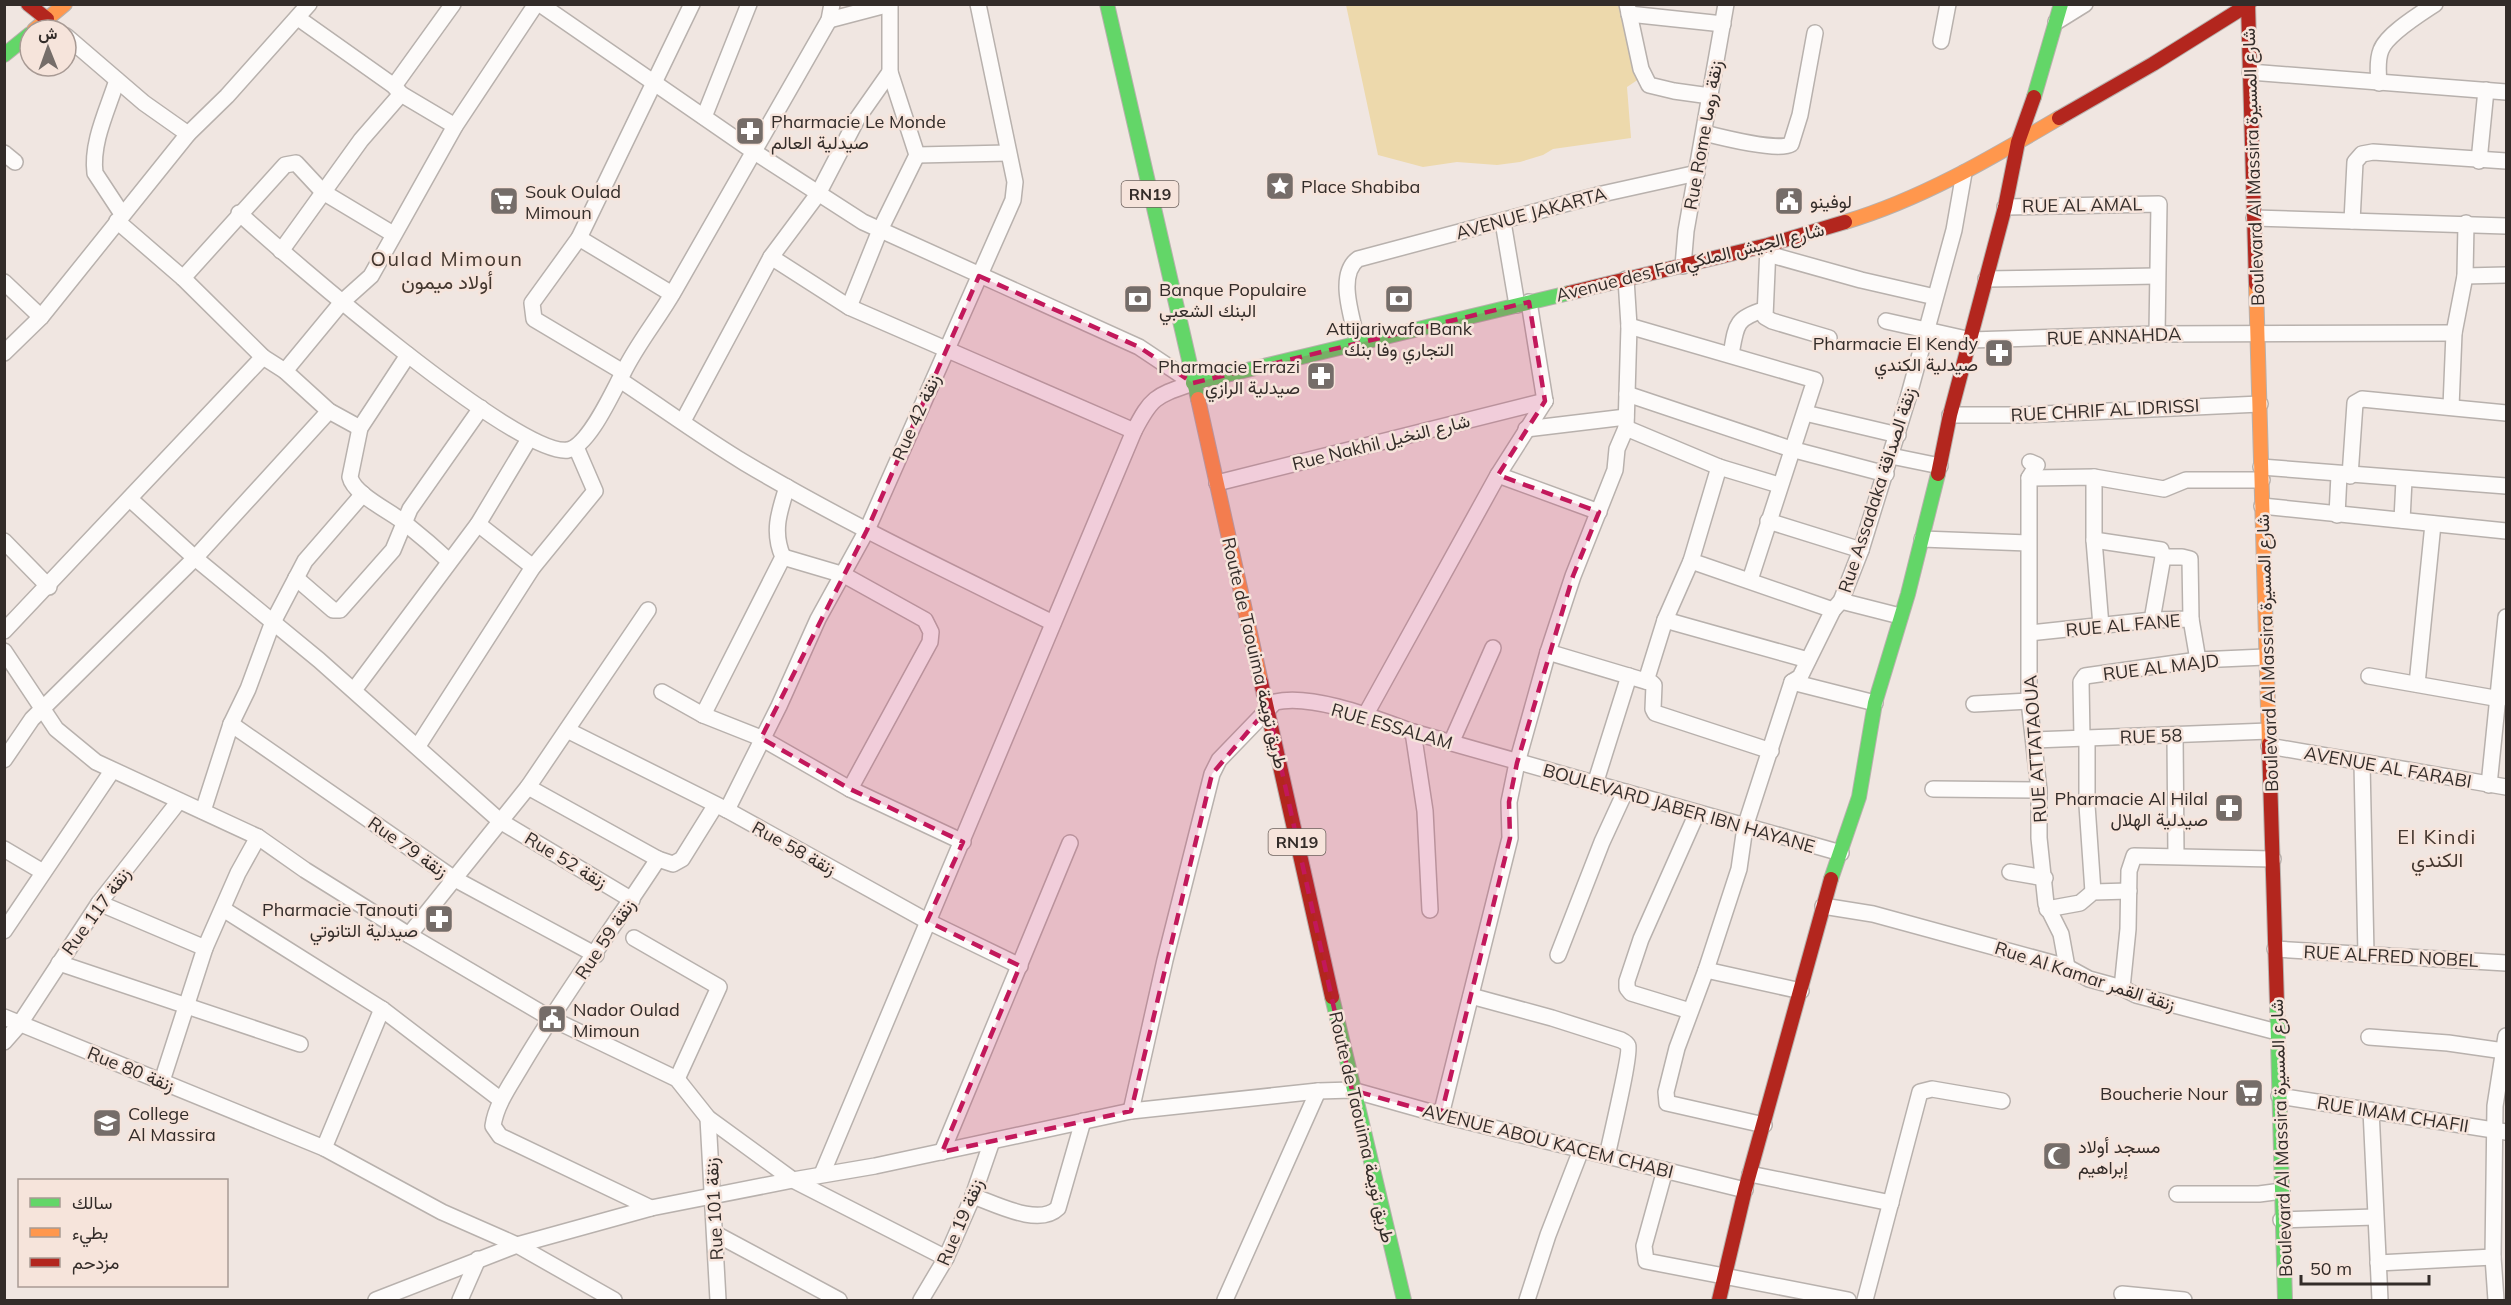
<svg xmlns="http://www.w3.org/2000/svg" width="2511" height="1305" font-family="Mulish,Vazirmatn,sans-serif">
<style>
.pitch{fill:#edd9ac}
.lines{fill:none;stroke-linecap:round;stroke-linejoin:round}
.street-casing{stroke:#b8b1ad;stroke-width:18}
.fast-casing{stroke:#b8b1ad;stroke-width:16}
.slow-casing{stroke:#b8b1ad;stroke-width:16}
.jam-casing{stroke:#b8b1ad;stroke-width:16}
.street{stroke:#fdfbfa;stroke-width:15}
.fast{stroke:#63d668;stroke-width:14}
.slow{stroke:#ff974d;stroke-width:14}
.jam{stroke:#b3261e;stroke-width:14}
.marked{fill:#c2185b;fill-opacity:0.2;stroke:#c2185b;stroke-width:4.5;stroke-dasharray:12 8;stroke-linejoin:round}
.labels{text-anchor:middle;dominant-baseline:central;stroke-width:5;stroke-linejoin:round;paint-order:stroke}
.shield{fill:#f6e4db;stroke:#6e635e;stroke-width:1.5}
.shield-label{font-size:16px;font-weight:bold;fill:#332c29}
.poi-label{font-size:18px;fill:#332c29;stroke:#f6e4db;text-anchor:start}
.street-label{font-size:18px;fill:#332c29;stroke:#f6e4db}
.neighbourhood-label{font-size:20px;letter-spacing:1.5px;fill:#44372f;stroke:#f6e4db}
</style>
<rect width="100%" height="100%" fill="#f0e6e1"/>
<!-- pitch -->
<path class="pitch" d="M1346,5h275l18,74 -12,8 4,51 -78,11 -10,6 -23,7 -23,3 -40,-3 -34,5 -45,-12z"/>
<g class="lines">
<!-- street casing -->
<g class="street-casing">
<g id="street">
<path d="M540,4l213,147 110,71 276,125 54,36"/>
<path d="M1627,4l14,65 8,16 25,6 36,5"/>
<path d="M1629,14l94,10"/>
<path d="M298,18l96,68 7,8 54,32"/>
<path d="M829,20l61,-16"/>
<path d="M2056,22l29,-18"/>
<path d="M66,36l78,67 44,31"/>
<path d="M1941,41l7,-37"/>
<path d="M2250,72l256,20"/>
<path d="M117,80c-9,29 -26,62 -22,93l27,41"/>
<path d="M2379,83c-1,-10 -2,-23 2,-33 6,-16 39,-36 54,-46"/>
<path d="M394,86l59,-82"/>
<path d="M704,117l45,-113"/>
<path d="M1704,133c16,4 75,19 87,11l9,-29 15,-82"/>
<path d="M4,153l11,9"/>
<path d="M917,155l91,-2"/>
<path d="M2479,161l7,-71"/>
<path d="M2005,207l154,-3 -2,130"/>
<path d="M239,213c46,42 279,245 329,237 21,-4 45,-59 55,-77 14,-29 35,-54 51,-82 52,-90 103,-181 155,-271l3,-16"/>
<path d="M2254,218l252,8"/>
<path d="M117,221l66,57 80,79 22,14 44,40 31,17"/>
<path d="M2352,221l3,-59 7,-8 11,-2 133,9"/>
<path d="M1503,222l14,83"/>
<path d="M579,238l93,56"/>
<path d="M1768,247l-3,70 7,4 57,17"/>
<path d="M281,251l80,-111 40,-46"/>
<path d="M1768,254l93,26 74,17"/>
<path d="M771,257l78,50 285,124"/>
<path d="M1683,266l3,-35 40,-227"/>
<path d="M2465,276l41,-1"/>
<path d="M183,278l102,-113 11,-2 27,29 70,42"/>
<path d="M1986,279l171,-3"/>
<path d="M4,282l37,35"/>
<path d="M1529,302l16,99"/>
<path d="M849,307l31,-77 37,-75 -27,-83v-68"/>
<path d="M1886,321l85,19 186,-6 297,-1"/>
<path d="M1629,326l186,54 -65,200"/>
<path d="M1358,344c-5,-24 -22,-69 0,-85l244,-65 95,-21"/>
<path d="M4,353l37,-36 147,-183 39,-38 82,-92"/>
<path d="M408,355l-48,73 -10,49c4,18 42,35 56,47 15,12 29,24 43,37"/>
<path d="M1731,355c5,-29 4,-37 33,-45"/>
<path d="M285,371l57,-69 29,-26 84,-150 81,-122"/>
<path d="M623,372l-89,-53 -2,-16 47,-65 113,-234"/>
<path d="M620,380c41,27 82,57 125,83 99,59 205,109 308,160"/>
<path d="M1627,394l164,55 95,25"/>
<path d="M2451,407l3,-74 11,-57 1,-53"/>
<path d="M1805,413l93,22"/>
<path d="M1950,415h70l240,-11"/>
<path d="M683,421l88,-164 47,-63 39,-75 33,-47"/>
<path d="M1626,428l93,39 60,18"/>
<path d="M1526,429l100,-12"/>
<path d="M1891,456l49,10"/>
<path d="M2030,462l7,3 -8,13v223l10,89v48l7,66 15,30 6,33"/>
<path d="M2261,467l245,19"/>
<path d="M1498,475l101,37"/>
<path d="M2350,476l5,-73 7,-4 144,14"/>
<path d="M2094,477v63l7,86"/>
<path d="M2029,478l65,-1 70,12 22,-9h76"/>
<path d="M1217,483l328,-82"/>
<path d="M131,500l64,58 124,102 181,161 132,79"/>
<path d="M2262,506l244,25"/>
<path d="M2337,515l2,-40"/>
<path d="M2402,520l2,-40"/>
<path d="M1768,521l93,29"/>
<path d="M478,524l55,43"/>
<path d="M1922,539l106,4"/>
<path d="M2094,540l67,10 2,7 -11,63"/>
<path d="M4,541l45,46"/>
<path d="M783,557l61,18 81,45 6,12 -1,10 -80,147"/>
<path d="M2163,557h19l8,2 1,60"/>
<path d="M1691,561l142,49"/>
<path d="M296,578l37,32h7l53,-60 17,-41 71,-101"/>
<path d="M1841,601l59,15"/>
<path d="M1665,620l143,40"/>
<path d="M4,631l259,-274"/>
<path d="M2030,633l122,-13 39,-1 7,41"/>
<path d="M4,651l52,78 40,33 162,75 47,33 104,65 141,83 127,61 31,39 85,62 153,78"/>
<path d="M1548,652l104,31 2,2 -1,24 2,4 116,38"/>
<path d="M2369,676l131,23"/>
<path d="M1646,681l19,-61 26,-59 28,-94"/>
<path d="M1792,682l83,21"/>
<path d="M2417,684l16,-160"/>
<path d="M354,690l124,-166 51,-85"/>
<path d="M662,692l41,23 58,23 89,51 113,53"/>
<path d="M1974,704l55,-3"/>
<path d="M1366,714l132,-239 47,-74"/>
<path d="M703,715l80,-158c-11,-25 -4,-45 4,-70"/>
<path d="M231,724l222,154 143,77"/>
<path d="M567,730l160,80 200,111 93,45"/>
<path d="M1413,732l12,79 5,99"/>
<path d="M2175,735l1,121"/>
<path d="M2082,738l-1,-56 4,-6 113,-16 67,-3"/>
<path d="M2087,738v67l6,87"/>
<path d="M2034,740l235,-9"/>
<path d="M1451,743l42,-95"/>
<path d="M418,746l115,-179 62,-76 -19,-44"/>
<path d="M2269,746l237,41"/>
<path d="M4,760l28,-41 163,-161 134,-147"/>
<path d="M2362,763l4,192"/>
<path d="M1595,784l34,-108"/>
<path d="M2489,785l17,-168"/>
<path d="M528,787l130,72 15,5 9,-5 33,-53"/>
<path d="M1933,789l106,1"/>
<path d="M727,810l52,-104 39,-87 49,-89 146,-330 2,-18 -37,-178"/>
<path d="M203,811l28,-87 17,-35 24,-65 33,-63 58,-67"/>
<path d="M4,849l39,23"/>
<path d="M2010,872l35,6"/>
<path d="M99,903l106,45"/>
<path d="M1823,906l50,8 194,53 22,12 33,9 14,7 141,37"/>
<path d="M223,909l159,100 119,91"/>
<path d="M2047,909l33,-6 13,-11 36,-1"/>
<path d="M4,931l108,-160"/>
<path d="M409,935l119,-148 120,-177"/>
<path d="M634,938l85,49 -42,92"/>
<path d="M2275,949l231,14"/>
<path d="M1558,955l44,-113 23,-50"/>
<path d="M59,963l241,81"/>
<path d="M1706,970l95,21"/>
<path d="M2122,988l6,-59 1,-58 5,-15 139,3"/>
<path d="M1471,996l81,22 69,22c2,1 6,3 7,6 3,7 -18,96 -21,110"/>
<path d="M1690,1011l-59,-18 -4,-5v-7l14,-42 56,-126"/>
<path d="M4,1017l320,131 118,64 75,33 97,55"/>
<path d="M2369,1037l79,6 56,8"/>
<path d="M4,1042l15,-17 80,-122 80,-102"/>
<path d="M162,1081l43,-133 33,-75 20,-36"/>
<path d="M2279,1096l227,36"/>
<path d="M2371,1110l9,190"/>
<path d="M1131,1111l34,-151 47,-186 7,-14 56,-58c37,-9 102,17 138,30l428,121"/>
<path d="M1441,1115l69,-277 -1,-36 8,-39 31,-111 25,-76 42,-106 2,-21 9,-21 3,-102 -3,-47"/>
<path d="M708,1118l10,182"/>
<path d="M1764,1125l-97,-22 -1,-11 11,-44 29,-78 33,-101 6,-42 47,-145 8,-5 33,-67 8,-9 20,-51 47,-152 46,-168 10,-57"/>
<path d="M324,1148l58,-139"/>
<path d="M942,1152l128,-309"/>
<path d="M1665,1170l-21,76 2,15 202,39"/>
<path d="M822,1174l312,-743c18,-35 22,-35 59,-48"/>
<path d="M1750,1174l141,29"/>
<path d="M2177,1194h82l23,-3"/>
<path d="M973,1196c23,8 66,31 85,12l25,-87"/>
<path d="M651,1208l-151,-72 -7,-10c3,-22 18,-42 29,-61 42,-71 91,-137 136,-206"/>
<path d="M2281,1220l94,-3"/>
<path d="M716,1234l123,66"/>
<path d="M2378,1263l115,-6"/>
<path d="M2122,1294l62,6"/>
<path d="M376,1300l141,-55 134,-37 142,-28 82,-14 256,-55 187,-20 34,-1 89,25 304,75"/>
<path d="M460,1300l18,-41"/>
<path d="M921,1300l25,-42 27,-62 19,-55"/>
<path d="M1225,1300l93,-209"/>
<path d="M1527,1300l21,-65 33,-85"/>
<path d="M1865,1300l55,-208 12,-3 70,12"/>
<path d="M2496,1300l-3,-43 2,-151 11,-70"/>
</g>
</g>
<!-- fast casing -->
<g class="fast-casing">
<g id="fast">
<path d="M1107,4l91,395"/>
<path d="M4,55l26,-21"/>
<path d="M2034,97l27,-93"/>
<path d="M1193,383l376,-90"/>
<path d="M1831,879l28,-82 16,-94 33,-109 30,-120"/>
<path d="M1332,997l72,303"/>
<path d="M2277,1004l8,296"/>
</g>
</g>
<!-- slow casing -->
<g class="slow-casing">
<g id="slow">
<path d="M34,30l31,-26"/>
<path d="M1845,222c77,-23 146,-64 214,-104"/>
<path d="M2256,284l13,460"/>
<path d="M1198,399l63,283"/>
</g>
</g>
<!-- jam casing -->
<g class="jam-casing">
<g id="jam">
<path d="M28,4l19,15"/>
<path d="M2248,4l8,280"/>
<path d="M2059,118l94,-54 96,-60"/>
<path d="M1569,293l199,-48 77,-23"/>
<path d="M1938,474l12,-59 55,-208 13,-65 16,-45"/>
<path d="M1261,682l71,315"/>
<path d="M2269,744l8,260"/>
<path d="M1719,1300l26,-110 86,-311"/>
</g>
</g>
<!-- street -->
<use href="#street" class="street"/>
<!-- fast -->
<use href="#fast" class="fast"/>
<!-- slow -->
<use href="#slow" class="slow"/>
<!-- jam -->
<use href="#jam" class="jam"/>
</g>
<!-- marked area -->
<path class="marked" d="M979,276l160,71 54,36 336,-81 16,99 -47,74 101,37 -26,64 -56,187 -8,39 1,36 -69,277 -89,-25 -84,-382 -56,66 -81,337 -189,41 78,-186 -93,-45 36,-79 -113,-53 -89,-51 106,-208z"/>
<!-- icons -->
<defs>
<g id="pharmacy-square" transform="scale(1.5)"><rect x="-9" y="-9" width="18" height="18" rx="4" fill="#756d69" stroke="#f6e4db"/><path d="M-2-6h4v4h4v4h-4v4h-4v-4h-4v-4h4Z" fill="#fff"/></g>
<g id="sight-square" transform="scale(1.5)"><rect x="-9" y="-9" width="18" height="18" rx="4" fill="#756d69" stroke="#f6e4db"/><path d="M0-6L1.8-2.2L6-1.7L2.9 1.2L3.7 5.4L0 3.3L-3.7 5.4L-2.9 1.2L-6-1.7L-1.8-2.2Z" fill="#fff"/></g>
<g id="supermarket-square" transform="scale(1.5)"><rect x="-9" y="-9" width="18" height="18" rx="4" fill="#756d69" stroke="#f6e4db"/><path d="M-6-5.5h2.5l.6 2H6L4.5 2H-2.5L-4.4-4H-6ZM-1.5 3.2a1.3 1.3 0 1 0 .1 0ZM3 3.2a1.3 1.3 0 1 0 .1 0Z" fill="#fff"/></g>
<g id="civic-square" transform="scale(1.5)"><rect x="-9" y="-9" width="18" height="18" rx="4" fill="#756d69" stroke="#f6e4db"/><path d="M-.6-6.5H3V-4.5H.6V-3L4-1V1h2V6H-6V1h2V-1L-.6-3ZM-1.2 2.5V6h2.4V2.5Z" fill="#fff"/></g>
<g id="bank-square" transform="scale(1.5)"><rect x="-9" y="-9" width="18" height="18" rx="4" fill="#756d69" stroke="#f6e4db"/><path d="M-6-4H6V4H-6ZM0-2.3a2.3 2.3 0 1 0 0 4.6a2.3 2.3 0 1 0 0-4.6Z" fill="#fff"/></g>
<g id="university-square" transform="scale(1.5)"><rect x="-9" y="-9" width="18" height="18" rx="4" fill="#756d69" stroke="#f6e4db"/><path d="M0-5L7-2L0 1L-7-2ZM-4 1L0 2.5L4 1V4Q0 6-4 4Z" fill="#fff"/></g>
<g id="mosque-square" transform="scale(1.5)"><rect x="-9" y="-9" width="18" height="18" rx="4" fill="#756d69" stroke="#f6e4db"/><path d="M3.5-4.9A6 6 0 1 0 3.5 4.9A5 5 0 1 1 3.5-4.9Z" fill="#fff"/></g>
</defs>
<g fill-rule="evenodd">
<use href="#pharmacy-square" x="750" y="131"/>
<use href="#sight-square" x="1280" y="186"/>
<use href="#supermarket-square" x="504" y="201"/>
<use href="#civic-square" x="1789" y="201"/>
<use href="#bank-square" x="1138" y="299"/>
<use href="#bank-square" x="1399" y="299"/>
<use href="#pharmacy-square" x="1999" y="353"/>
<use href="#pharmacy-square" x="1321" y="376"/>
<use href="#pharmacy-square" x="2229" y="808"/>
<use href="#pharmacy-square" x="439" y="919"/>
<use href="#civic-square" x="552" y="1019"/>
<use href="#supermarket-square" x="2249" y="1093"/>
<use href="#university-square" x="107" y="1123"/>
<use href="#mosque-square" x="2057" y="1156"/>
</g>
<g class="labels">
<!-- shield labels -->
<g class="shield">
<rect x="1121.5" y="181" width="57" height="26" rx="4.5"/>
<rect x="1268.5" y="829" width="57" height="26" rx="4.5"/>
</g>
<g class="shield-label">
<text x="1150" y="194">RN19</text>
<text x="1297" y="842">RN19</text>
</g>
<!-- poi labels -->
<g class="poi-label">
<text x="771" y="121">Pharmacie Le Monde<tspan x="771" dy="21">صيدلية العالم</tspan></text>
<text x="1301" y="186">Place Shabiba</text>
<text x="525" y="191">Souk Oulad<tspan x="525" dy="21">Mimoun</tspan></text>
<text x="1810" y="201">لوفينو</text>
<text x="1159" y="289">Banque Populaire<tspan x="1159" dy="21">البنك الشعبي</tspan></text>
<text x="1399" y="328" text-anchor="middle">Attijariwafa Bank<tspan x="1399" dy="21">التجاري وفا بنك</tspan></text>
<text x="1978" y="343" text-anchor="end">Pharmacie El Kendy<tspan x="1978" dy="21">صيدلية الكندي</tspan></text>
<text x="1300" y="366" text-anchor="end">Pharmacie Errazi<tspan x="1300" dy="21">صيدلية الرازي</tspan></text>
<text x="2208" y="798" text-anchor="end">Pharmacie Al Hilal<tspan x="2208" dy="21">صيدلية الهلال</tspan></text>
<text x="418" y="909" text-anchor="end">Pharmacie Tanouti<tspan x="418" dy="21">صيدلية التانوتي</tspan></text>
<text x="573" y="1009">Nador Oulad<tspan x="573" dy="21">Mimoun</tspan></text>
<text x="2228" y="1093" text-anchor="end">Boucherie Nour</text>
<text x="128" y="1113">College<tspan x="128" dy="21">Al Massira</tspan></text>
<text x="2078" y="1146">مسجد أولاد<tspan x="2078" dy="21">إبراهيم</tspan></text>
</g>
<!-- street labels -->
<g class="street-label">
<text transform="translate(1703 135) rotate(-80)">Rue Rome زنقة روما</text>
<text transform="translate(2253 167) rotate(-92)">Boulevard Al Massira شارع المسيرة</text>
<text transform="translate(2082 205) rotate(-1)">RUE AL AMAL</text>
<text transform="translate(1531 213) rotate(-15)">AVENUE JAKARTA</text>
<text transform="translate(1690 262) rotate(-14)">Avenue des Far شارع الجيش الملكي</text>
<text transform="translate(2114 336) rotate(-2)">RUE ANNAHDA</text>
<text transform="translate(2105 410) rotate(-3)">RUE CHRIF AL IDRISSI</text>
<text transform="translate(916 417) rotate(-66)">Rue 42 زنقة</text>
<text transform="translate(1381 442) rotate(-14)">Rue Nakhil شارع النخيل</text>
<text transform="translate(1877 490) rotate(-72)">Rue Assadaka زنقة الصداقة</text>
<text transform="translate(2123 625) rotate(-5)">RUE AL FANE</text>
<text transform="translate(1255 653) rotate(77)">Route de Taouima طريق تويمة</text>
<text transform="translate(2267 653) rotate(-92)">Boulevard Al Massira شارع المسيرة</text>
<text transform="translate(2161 667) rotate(-7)">RUE AL MAJD</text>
<text transform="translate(1392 726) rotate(16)">RUE ESSALAM</text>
<text transform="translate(2151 736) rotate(-2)">RUE 58</text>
<text transform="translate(2035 749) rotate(-94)">RUE ATTATAOUA</text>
<text transform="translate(2388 767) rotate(10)">AVENUE AL FARABI</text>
<text transform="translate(1679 808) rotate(16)">BOULEVARD JABER IBN HAYANE</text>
<text transform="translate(408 847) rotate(35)">Rue 79 زنقة</text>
<text transform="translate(794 848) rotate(29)">Rue 58 زنقة</text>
<text transform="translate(566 860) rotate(31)">Rue 52 زنقة</text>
<text transform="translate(96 911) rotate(-54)">Rue 117 زنقة</text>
<text transform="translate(605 939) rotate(-56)">Rue 59 زنقة</text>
<text transform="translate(2391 956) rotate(3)">RUE ALFRED NOBEL</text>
<text transform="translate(2085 976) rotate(18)">Rue Al Kamar زنقة القمر</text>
<text transform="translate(131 1069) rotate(22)">Rue 80 زنقة</text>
<text transform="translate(2393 1114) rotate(9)">RUE IMAM CHAFII</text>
<text transform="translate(1362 1127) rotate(77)">Route de Taouima طريق تويمة</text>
<text transform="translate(2281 1138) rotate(-92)">Boulevard Al Massira شارع المسيرة</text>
<text transform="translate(1548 1141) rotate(14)">AVENUE ABOU KACEM CHABI</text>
<text transform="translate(714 1209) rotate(-93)">Rue 101 زنقة</text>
<text transform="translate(960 1222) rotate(-67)">Rue 19 زنقة</text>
</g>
<!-- neighbourhood labels -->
<g class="neighbourhood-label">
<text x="447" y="258">Oulad Mimoun<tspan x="447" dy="23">أولاد ميمون</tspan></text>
<text x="2437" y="836">El Kindi<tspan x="2437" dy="23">الكندي</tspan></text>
</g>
</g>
<!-- border -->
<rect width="2511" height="1305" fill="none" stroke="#332c29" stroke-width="12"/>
<!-- legend -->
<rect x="18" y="1179" width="210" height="108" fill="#f6e4db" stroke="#a89a94" stroke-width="1.5"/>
<rect x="30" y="1198" width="30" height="9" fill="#63d668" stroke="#a89a94" stroke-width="1.5"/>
<text x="72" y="1209" font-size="18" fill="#332c29">سالك</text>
<rect x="30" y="1228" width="30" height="9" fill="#ff974d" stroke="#a89a94" stroke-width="1.5"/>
<text x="72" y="1239" font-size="18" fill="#332c29">بطيء</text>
<rect x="30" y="1258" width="30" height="9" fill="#b3261e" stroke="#a89a94" stroke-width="1.5"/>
<text x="72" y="1269" font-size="18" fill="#332c29">مزدحم</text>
<!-- north arrow -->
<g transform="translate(48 48) rotate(359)"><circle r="28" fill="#f6e4db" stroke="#a89a94" stroke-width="1.5"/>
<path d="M0-4.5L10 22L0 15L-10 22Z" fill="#756d69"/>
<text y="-9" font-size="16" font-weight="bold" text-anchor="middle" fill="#332c29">ش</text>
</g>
<!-- scale -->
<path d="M2301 1275v9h128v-9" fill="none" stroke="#332c29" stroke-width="3"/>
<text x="2310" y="1275" font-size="18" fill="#332c29" stroke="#f6e4db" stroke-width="4.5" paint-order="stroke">50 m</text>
</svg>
